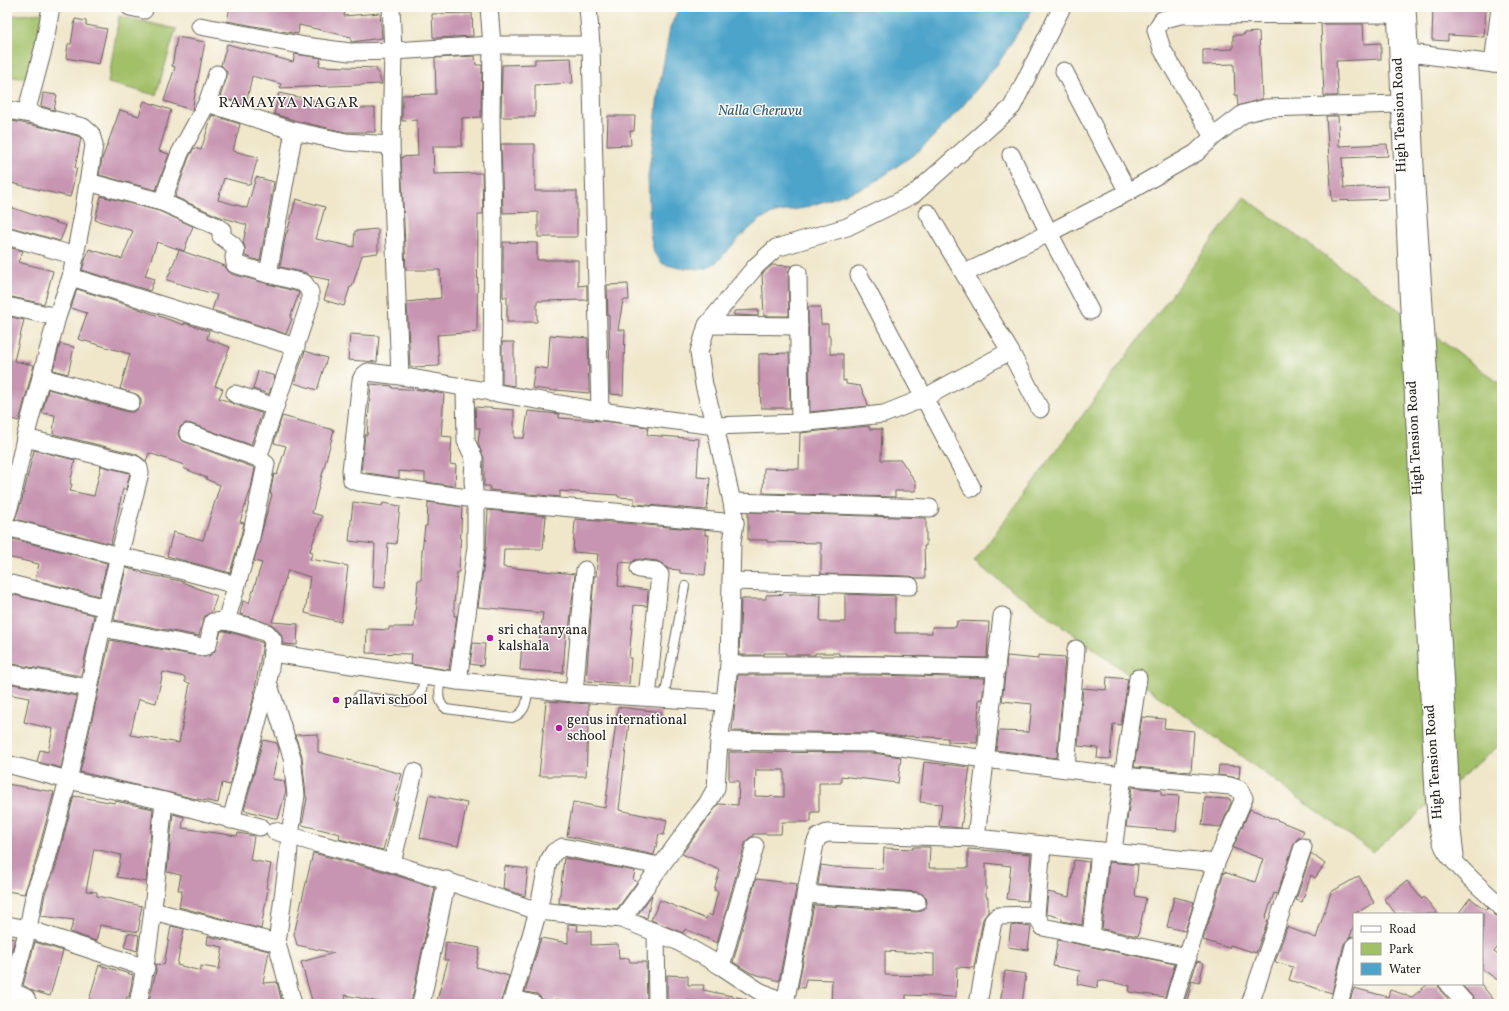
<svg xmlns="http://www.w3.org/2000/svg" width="1509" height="1011" font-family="Vollkorn,serif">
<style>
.green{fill:#a2c068;stroke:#5f6e42}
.water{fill:#4da4ca;stroke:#346073}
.building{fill:#c795b1;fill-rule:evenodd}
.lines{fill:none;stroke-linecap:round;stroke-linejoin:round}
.service-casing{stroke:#666359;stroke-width:10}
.minor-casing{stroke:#666359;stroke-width:19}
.service{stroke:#fff;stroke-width:8}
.minor{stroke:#fff;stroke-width:17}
.poi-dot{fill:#b5179e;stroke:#fdfcf7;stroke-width:1.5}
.labels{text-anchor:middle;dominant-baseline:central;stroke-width:3;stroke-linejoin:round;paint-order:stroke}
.street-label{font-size:14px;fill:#1c1c1c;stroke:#fdfcf7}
.poi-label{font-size:14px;fill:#1c1c1c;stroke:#fdfcf7;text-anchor:start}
.neighbourhood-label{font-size:15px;letter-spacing:1px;fill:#1c1c1c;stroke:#fdfcf7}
.water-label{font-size:15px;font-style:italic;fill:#346073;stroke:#fdfcf7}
</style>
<rect width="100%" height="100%" fill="#fdfcf7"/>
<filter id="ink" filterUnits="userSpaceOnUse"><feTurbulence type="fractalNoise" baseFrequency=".025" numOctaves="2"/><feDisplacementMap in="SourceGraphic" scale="8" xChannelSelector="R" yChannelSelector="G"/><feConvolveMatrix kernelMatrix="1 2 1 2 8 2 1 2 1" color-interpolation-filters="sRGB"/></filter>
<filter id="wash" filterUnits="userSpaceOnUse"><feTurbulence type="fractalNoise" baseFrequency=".012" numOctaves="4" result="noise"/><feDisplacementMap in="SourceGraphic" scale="16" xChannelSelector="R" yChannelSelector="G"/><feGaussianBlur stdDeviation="0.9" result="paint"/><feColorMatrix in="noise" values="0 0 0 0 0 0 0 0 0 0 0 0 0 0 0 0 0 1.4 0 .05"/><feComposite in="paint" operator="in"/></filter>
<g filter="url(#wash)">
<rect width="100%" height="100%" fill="#f0e7cb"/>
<!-- green -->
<g class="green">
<path d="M44,13l-18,66 -19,-3v-60z"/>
<path d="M119,16l57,13 -20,66 -48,-12z"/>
<path d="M1244,197l258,188v358l-129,109 -399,-290z"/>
</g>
<!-- water -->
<path class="water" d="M679,7h355l-35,55 -38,46 -41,42 -51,36 -65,22 -29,5 -14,6 -19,16 -24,26 -12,8 -27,-1 -16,-4 -9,-11 -4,-20 -2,-57 6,-41 4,-41 12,-66z"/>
<g id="blocks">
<!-- building -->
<g class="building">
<path d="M230,7h116l-2,9 36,-3 2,25 -31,4v-5l-52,-12 -1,9 -71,-13z"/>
<path d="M1433,7h53l-2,30 -36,-2v6l-16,-1z"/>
<path d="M472,13l1,23 -38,2 -2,-1 -1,-23z"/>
<path d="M75,19l11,2v4l21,4 -8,35 -33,-6 2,-14h3z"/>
<path d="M1321,24h42l1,20 17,-1v16l-45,2 2,35h-14z"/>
<path d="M1259,32l3,67 -24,7 -1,-11h-2l-1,-31 -31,1v-15l30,-1v-14h11v-2z"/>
<path d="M177,37l28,5 -13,68 -28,-9 11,-34 -3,-1z"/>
<path d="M227,44l66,18 2,-8 26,4 -2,8 57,2 6,16 -102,4 1,-4 -29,-8 -6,29 -26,-8 7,-20v-5l-6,-7z"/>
<path d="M475,56l1,9h6l-1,52 -19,1v28h-29l1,28 48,-1 1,41h-5l-1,118 -40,3 2,31 -29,1 -3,-65 34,-4 -1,-28h-34l-5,-113 17,-1 -1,-36 -15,1v-26l34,-1 -1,-36z"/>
<path d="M571,58l2,25 -38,2v32h-34l1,-52 33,-1v-5z"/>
<path d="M43,93l14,2 -3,15 -13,-4z"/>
<path d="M279,93l56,12 -1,3h41v24h-30l-48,-11 -23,-7z"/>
<path d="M144,101l27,9 -12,41 10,3 -13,36 -57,-15 3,-16 18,-49 19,6z"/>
<path d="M212,115l28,9 -7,27 25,6 -8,28 -26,-7 -6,22 29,8 9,-31 18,5 -14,79 -15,-5v-9l-2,-5 4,-17 -29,-9 -43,-19 14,-40 5,-9 7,2z"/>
<path d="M608,116h27l-1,15h-4l1,14 -24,1z"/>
<path d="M1326,116h12l1,30 48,-2 1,12 -46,2 2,30 44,-2 1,13 -57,2z"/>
<path d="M7,120l44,9 27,7 3,2 -6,30h2l-7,29 -63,-15z"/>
<path d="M501,144h34v47h42v46h-39v-25l-35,1z"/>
<path d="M101,196l58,15 34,15 -9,25 -27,-9 -12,34 10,3 -5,12 -68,-21 7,-21 33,10 11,-28 -38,-11z"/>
<path d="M296,199l29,8 -9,32 38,8 1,-16 23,-2v24l-16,2 -10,32h-2l-6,19 -20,-6 6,-20 -20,-4 -4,-3 -26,-6 6,-34h1z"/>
<path d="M7,206l59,20 -6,15 -53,-15z"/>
<path d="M503,242l34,1v17h41v26l9,-1v15l-50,1v21h-30v-25h-4z"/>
<path d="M8,247l15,4 -5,11 35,9 -9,33 -37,-8v-46z"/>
<path d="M179,250l46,16 3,5 4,3 66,18 1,1 -9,25 2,1 -6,15 -74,-24 5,-15 -50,-15z"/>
<path d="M772,265l19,1 -3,7 1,43h-25l-2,-42z"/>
<path d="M628,284l1,16h-6l-5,30h7l-2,65 -13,-1 -1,-78h-1l-1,-31z"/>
<path d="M77,289l65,21 42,15v-2l25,8 -2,8 23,8 -15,39 8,3 -4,9 28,11 15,4 -11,32 -60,-21 -5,-1 -5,3 -2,3 -1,5 2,5 5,3 70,26 -4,20 -11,34 4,1 -3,12 -11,38 -63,-17 6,-24 30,8 17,-55 -14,-6 1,-1 -24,-10 1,-3 -35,-12 -3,8 -10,-7 -83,-20 2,-19 -13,-2 6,-24 80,23h5l5,-3 3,-5v-5l-3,-4 -18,-6 10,-35 -52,-15 9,-26 -16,-5z"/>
<path d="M808,307h12l1,17h7v12h2v18h13v27l3,-1v4l14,2 7,15 1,5 -58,6z"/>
<path d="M758,310v6l-24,-1v-4z"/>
<path d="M7,316l17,4 -10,41 20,4 -15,56 -12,-3z"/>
<path d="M350,334l29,2 -2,26 -29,-2z"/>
<path d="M550,335l38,3 1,55 -33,-3v1l-24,-3 3,-21 13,2z"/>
<path d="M502,342h12v44l-12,-2z"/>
<path d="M60,344l14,3 -6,27 -15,-4z"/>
<path d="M305,351l22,7 -10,32 -23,-7z"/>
<path d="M789,353l1,55h-29l-1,-23h-1v-31z"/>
<path d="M258,371l17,5 -6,18 -16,-5z"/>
<path d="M371,384l21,2v2l30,2 22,4 -3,42 11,1 -2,27 6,1 -1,21 -30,-4v-9l-26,-2v7l-38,-6 4,-37h2z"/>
<path d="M475,407l39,3v28h10l4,-27 31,3v4l44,3 45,6 -1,8 52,4 -2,38 13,1 -3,32 -73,-6v-6l-16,-1v-2l-58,-4v6l-70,-7v-4h-6v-28l-6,-14 2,-16h-4z"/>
<path d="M282,416l52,14 -22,83 10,3 -12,35 3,1 -3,7 38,7 -7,56 -36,-9 5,-36 -22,-7 -16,52 26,2 -1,21 -14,-1 -2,-10 -7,-8 -21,-8 -13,-4 3,-13 6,2 13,-40 -8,-2 18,-67h-2l4,-20 3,1 9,-29 -12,-3z"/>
<path d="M869,426v3h13l-1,31h20l15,23v8h-21v6l-132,-4 1,-25 35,1 1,-36z"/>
<path d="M34,450l41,10 -5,24h2l-2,7 24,5 7,-30 29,7 -4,16h-3l-12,55 -96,-25 7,-19z"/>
<path d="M353,502l29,4 1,-3 17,3 -4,38 -8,-1 -3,45 -12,-1 2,-43 -26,-3z"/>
<path d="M428,502l34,5 -3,65h-2l-3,32v12h3l-8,54 -38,-6 1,-10 -46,-1 1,-24 22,1v-3h25l4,-47h3l1,-29 3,-25h2z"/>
<path d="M488,510l58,6 -3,33h-39l-1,18 72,7 -6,58h-3l-3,41 -43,-3 2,-28 17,1 4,-30 -65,-6 8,-59z"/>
<path d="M748,512l178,6v28h-2l1,32h-9l-6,-2 -89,-2v-31l-54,-1v-2h-19z"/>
<path d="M575,519l130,11v5h4l-4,40 -25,-2v-3l-12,-1 -5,-5 -6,-3 -17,-2 -5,1 -4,3 -11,-1 -2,24 30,4 -1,16 -13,-1 -5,53h2l-2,26 -43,-3 8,-105h2l2,-22 -25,-2z"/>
<path d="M9,538l98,25 -8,33 -64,-16 4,-16 -32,-7z"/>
<path d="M126,568l16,4v1l38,8 37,15 -6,17 -5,2 -3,4 -4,17 -85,-16z"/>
<path d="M7,593l87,22 -13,61 -74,-13z"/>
<path d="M794,594l27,1 -1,27h25v-28l50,2v37h37v-6h24l1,-6 32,1 -2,36 -148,-3v-2h-24v2h-29v-2h-22v2h-25l2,-56h25v-4z"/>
<path d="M221,631h4l22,6 16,6 -10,57 -23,85 -8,-2 -4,20 -26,-5 -112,-26 30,-132 94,17 5,-1 6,-5zM163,672l22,5v5l5,1 -11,60 -49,-8 9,-36 17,4z"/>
<path d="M473,643l12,1 -2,22 -13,-2z"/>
<path d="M1038,655l27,2 -8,101 -61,-8 3,-19 30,1 3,-28 -30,-3 5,-45 31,3z"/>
<path d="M738,675h137l110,3 -3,22 -3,-1 -2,44 -29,-1v-4l-44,-2v1l-30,-4 -142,-2z"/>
<path d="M1107,677l21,2 -7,46 -8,-1 -3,35 -13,-1 1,-10 -20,-2 5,-58 23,2z"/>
<path d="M7,683l70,13 -16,72 -24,-6 3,-12 8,2 5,-23 -29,-7 5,-24 -22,-4z"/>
<path d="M546,701l43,3 -3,72h-47z"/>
<path d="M618,707l44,5 -1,12 -32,-2 -10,88 48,10 -3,15 -5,-1 -5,21 -87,-19 6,-34 32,6z"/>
<path d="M1142,717l23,2 -1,9 30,3 -3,41 -57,-5z"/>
<path d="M318,734v18l84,22 -8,27 2,1 -13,48 -44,-11 1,-5 -38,-9 5,-27 -1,-1 -4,-41 -7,-21z"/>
<path d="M263,740l14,3 2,7 -7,29 12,2 2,10 -8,28 -34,-9z"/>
<path d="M729,752l144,1 28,4 -3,26 -57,-7v7h-22v29h-8v10h-29l-1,12h-28v2l-5,3 -3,4 -28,100 -32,-14 -2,4 -32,-13 9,-20 46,19 2,-5 4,2 6,-25 -4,-1 6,-20 -38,-16 36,-50 20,1 1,-24h-10zM756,770h28v27l-29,-1z"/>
<path d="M924,762l46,5 -9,61 -22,-2 3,-22 -22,-2z"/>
<path d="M1219,765l21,1 -1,12 -21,-3z"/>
<path d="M7,784l47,8 -19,71 -11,31 -17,-3z"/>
<path d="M1132,787l29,3v5l18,1 -3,35 -50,-4z"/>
<path d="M429,795l38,8 -9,43 -38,-8z"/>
<path d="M74,796l41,7v-2l38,8 -7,73 -29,-5 4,-22 -27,-6 -8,42 11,1v4l45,10 -3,14h1l-2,12 -38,-7 -4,16 -26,-9 4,-12 -33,-4 4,-22 10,-25z"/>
<path d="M1205,798l25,1 1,3 -10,25 -19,-2z"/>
<path d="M1250,809l54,22 -3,6 -4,2 -3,5 -17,50 -3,-1 -9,26 3,1 -12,33 -26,-8 -1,3 -26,-8 21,-68 31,10 8,-23 -30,-11z"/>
<path d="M173,814l11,3 -2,11 55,8 1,-3 16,3 -4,24 21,4 -5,24 2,1 -7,40 -82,-22 3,-17h-4l3,-15 -14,-3z"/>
<path d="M913,847h17l-1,21h39v-19l63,5 -4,47 -20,-2 4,-33 -25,-3v34h2v15l-5,7 -9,49 -17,-1 -1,30 -50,-2v9h-75l1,-24 -26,-1 -2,9 -6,-1 16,-82 102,7 6,-1 3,-3 2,-5 -1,-6 -4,-3 -4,-2 -100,-7 3,-20 13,2 49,2 1,-21 29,1zM885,951l49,3v22l-49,-1z"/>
<path d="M313,853l66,17 56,18 -24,116h-22l-44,-9 2,9h-34l-12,-42 33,-9 -37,-8 -3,-11z"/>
<path d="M1311,853l14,11 -10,14 -4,-3 -9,27 -6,-2z"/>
<path d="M564,858l71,13 -2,9 4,2 -20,27 -58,-6z"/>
<path d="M1074,860l15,2 -7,63 -20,-4v-3l-15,-4 -1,-1 2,-21 21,5z"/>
<path d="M1109,862l29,3 -3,31 11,2 -8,38 -36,-7z"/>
<path d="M505,866l23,3 -3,27 -22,-7z"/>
<path d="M1359,876l15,27 -20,11v11l-4,12 -6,7 -12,49 -43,-13 4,-13 -18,-5 12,-35 29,11 15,-46z"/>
<path d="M756,879l41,5 -18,97 -28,-8 -18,-11z"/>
<path d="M1407,881l15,18 2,-2 14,17h-42l-12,-15z"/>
<path d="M652,895l-5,23 -9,-4z"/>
<path d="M1174,897l20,5 -9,29 -18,-4z"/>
<path d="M1470,898l16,12 2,-2 7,7 7,3v23l-8,11 8,6v25l-20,-14 1,-55h-25z"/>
<path d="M568,924l10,1 -1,6h14v14l27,-1 1,15 10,-1 1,4h16l1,42h-68l-24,-5 -1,3 -12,-3 -5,-5 -12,-2 16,-54 27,5z"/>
<path d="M1017,925l14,2 -3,23 -20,-3 3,-21z"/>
<path d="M171,926l13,3 -7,36 24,6v-5l18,3 4,-22 -16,-3 1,-8 61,15 -6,32 14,-1 5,22h-119l-14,-3 7,-30 -1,-7 9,1z"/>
<path d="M128,933l11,2 -2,16 -13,-4z"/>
<path d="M7,937l8,2 -8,29z"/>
<path d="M1058,940l117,24 -10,33 -36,-5 1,-6 -31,-6 -2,8 -20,-4 3,-13 -27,-5z"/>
<path d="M35,942l28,9 -13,45 -17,-5 -10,-6z"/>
<path d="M446,942l34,6 -4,19 33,9 -9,28h-64l12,-44h-4z"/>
<path d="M1197,961l7,2 -5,20 -7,-2 -5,20 -2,-1z"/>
<path d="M99,965l34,10 -4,22h-2l-2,7h-37z"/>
<path d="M1005,971l21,3 -4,30h-22z"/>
<path d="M667,975l21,1v9h16l-1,5 43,9 -1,5h-54v-3l-24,-1z"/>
<path d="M1428,984h10l2,6 8,9 -6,5h-93l5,-16 34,9 2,-7 22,7z"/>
<path d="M1461,984h20l16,20h-18z"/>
</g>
</g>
</g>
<g filter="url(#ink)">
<use href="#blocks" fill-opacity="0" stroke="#666359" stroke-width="1"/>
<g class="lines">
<!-- service casing -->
<g class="service-casing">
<g id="service">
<path d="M440,679c0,11 -4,22 6,30l66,9c15,-6 14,-15 17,-30"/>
<path d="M358,696l48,6 10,-3 6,-9 2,-14"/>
<path d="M664,698l21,-112"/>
</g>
</g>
<!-- minor casing -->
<g class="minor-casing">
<g id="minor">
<path d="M130,7l14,3"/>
<path d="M391,7l2,44 -2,94 9,231 200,35 115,15 85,-3 -2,-150"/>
<path d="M489,7l3,38 -1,72 2,112 -1,164"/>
<path d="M588,7l3,38 9,366"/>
<path d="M1396,7l12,283 26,503c2,18 2,42 12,58 12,18 40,41 56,57"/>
<path d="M1407,7l9,179 12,180 6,129 15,265 3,71 3,24"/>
<path d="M200,26l105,20 45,6 43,-1 99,-6h99"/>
<path d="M1410,53l92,12"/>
<path d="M1493,64l7,-57"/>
<path d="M1064,71l64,121"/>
<path d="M207,103l87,28 52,11 45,3"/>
<path d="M7,110l19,3 57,14 8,7 3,11 -11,69 -12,63 -14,40 -32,121 -13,59 -5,17"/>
<path d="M26,113l18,-67 7,-39"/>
<path d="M1213,137l-51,-88 -6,-19 6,-10 18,-5 216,-1"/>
<path d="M1011,155l38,78 41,78"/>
<path d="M88,182l74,20 18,-49 27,-50 10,-29"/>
<path d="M162,202l54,24 6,4 -1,6 12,9 3,6 -2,6 1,7 33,10"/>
<path d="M928,213l82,138 30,58"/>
<path d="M7,236l69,20"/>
<path d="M965,273l84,-40 79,-41 68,-39 17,-16 30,-23 23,-6 133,-4"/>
<path d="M859,275l113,213"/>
<path d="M71,277l225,70"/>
<path d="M7,306l50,11"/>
<path d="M707,325l92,1"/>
<path d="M400,376l-32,-4 -5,4 -2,4 -10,91 1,9 6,2 116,17 261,24"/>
<path d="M41,377l90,25"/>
<path d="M235,394l40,13"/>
<path d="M800,423l84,-9 40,-16 86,-47"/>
<path d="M188,433l70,25"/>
<path d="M732,502l198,6"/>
<path d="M7,527l112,29 61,14 56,15"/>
<path d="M639,569l17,2 4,4 -13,122"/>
<path d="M731,581l179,5"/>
<path d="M7,583l99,25"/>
<path d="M226,621l25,-84 15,-73 -8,-6 52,-156v-10l-6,-9 -36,-9 26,-143"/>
<path d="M102,628l100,19 4,-1 2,-2 5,-22 13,-1 24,6 17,6 6,7 -1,13 -4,29 24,75 4,38 -6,40 -2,24 -11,84 16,61"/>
<path d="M272,653l186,28 116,12 151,9 -6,39 -3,47 -9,16 -12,15 -73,100"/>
<path d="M729,665h146l122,3"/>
<path d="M7,673l82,15"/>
<path d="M458,681l18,-134v-37l-3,-29 1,-23 -8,-17 -1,-53"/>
<path d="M574,693l11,-123"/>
<path d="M725,702l4,-37 3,-123 3,-19 -3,-21 -17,-76 -11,-41 -5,-33 8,-27 49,-59 20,-18 71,-21 67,-33 98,-87 50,-100"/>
<path d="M719,741l155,2 111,16 138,17 107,10 9,3 5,9 -28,65 -240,-25 -149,-5 -9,4 -3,7 -30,160"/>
<path d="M7,764l61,16 96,21 96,26"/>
<path d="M1066,768l10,-119"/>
<path d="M231,820l37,-138"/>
<path d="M275,831l40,12 67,17 156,51 84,8 55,22 44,25 38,25 30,13"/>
<path d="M976,838l26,-222"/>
<path d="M1042,846l-6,69 7,12 145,30"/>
<path d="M1113,851l10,-75 15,-98"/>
<path d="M392,863l22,-91"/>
<path d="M805,894l112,8"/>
<path d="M153,911l124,32"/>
<path d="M7,925l21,4 118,39"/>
<path d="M656,932l1,72"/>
<path d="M1091,937l9,-86"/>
<path d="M721,966l34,-120"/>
<path d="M1448,984l18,20"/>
<path d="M7,989l19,9 2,6"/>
<path d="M11,991l17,-62 7,-38 10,-25 23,-86 21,-92 17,-80 34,-135 -1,-5 -5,-4 -109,-26"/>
<path d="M513,999l21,5"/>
<path d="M138,1004c14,-67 19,-135 26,-203"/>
<path d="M421,1004l26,-124"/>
<path d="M511,1004l27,-93 10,-49 6,-10 9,-5 97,19"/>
<path d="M978,1004l15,-83 5,-5 38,-1"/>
<path d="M1173,1004l43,-141"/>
<path d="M1250,1004l53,-157"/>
<path d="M1339,1004l15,-58"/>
</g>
</g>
<!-- service -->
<use href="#service" class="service"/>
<!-- minor -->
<use href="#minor" class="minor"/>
</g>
</g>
<!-- markers -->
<g class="poi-dot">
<circle cx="490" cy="638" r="4"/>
<circle cx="336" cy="700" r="4"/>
<circle cx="559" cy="728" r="4"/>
</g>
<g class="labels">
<!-- street labels -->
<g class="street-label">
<text transform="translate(1400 115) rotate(-92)">High Tension Road</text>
<text transform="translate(1415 438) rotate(-93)">High Tension Road</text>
<text transform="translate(1434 762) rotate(-94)">High Tension Road</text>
</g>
<!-- poi labels -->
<g class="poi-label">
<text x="498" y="630">sri chatanyana<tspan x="498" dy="16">kalshala</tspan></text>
<text x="344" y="700">pallavi school</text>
<text x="567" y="720">genus international<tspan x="567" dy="16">school</tspan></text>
</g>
<!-- neighbourhood labels -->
<g class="neighbourhood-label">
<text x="289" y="103">RAMAYYA NAGAR</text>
</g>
<!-- water labels -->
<g class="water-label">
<text x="760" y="111">Nalla Cheruvu</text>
</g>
</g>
<!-- margin -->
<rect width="1509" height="1011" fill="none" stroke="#fdfcf7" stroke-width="24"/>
<!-- legend -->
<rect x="1353" y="913" width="130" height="72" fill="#fdfcf7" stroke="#a3a29f"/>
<rect x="1361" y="926" width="20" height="6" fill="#ffffff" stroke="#a3a29f"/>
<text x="1389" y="933" font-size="12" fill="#1c1c1c">Road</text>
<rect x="1361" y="943" width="20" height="12" fill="#a2c068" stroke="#a3a29f"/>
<text x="1389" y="953" font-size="12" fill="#1c1c1c">Park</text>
<rect x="1361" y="963" width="20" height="12" fill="#4da4ca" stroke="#a3a29f"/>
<text x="1389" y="973" font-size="12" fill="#1c1c1c">Water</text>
</svg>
